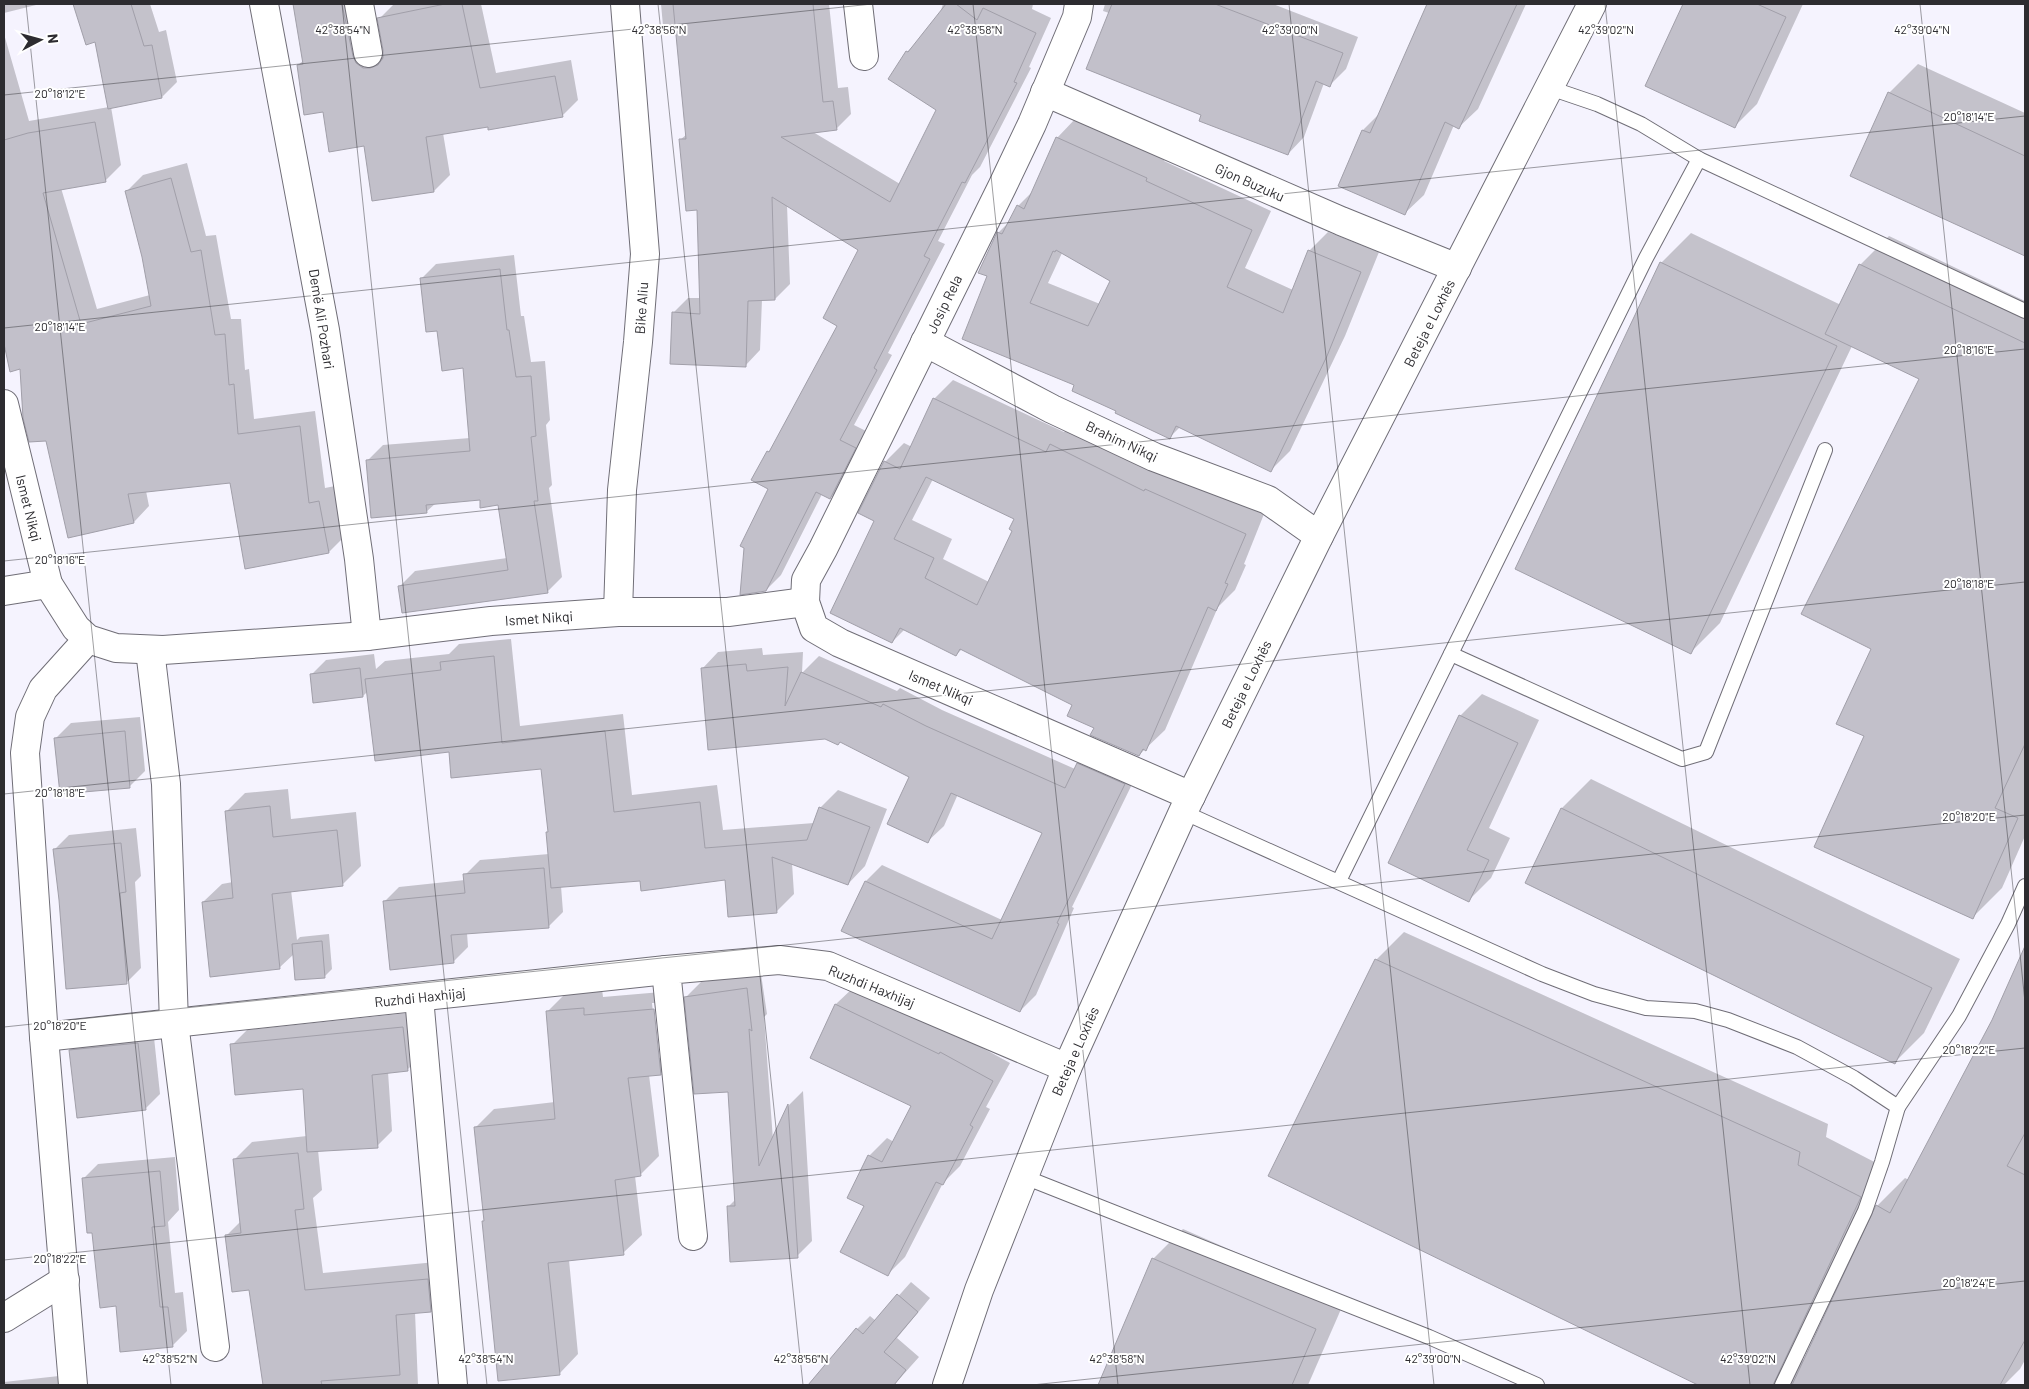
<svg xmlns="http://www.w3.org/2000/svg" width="2029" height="1389" font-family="Barlow,sans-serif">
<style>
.shadow{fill:#0003;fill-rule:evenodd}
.building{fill:#c2c0ca;stroke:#a19fa9;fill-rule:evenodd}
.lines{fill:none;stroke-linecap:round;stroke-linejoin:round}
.service-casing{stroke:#706e77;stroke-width:16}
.minor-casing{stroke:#706e77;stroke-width:30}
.service{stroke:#fff;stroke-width:14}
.minor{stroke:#fff;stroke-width:28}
.ticks{fill:none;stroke:#2d2c30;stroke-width:1;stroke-opacity:0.45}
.labels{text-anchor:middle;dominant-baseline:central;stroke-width:4;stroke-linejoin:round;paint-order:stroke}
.street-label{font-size:14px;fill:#2d2c30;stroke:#fff}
.ticks-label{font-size:12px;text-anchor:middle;fill:#2d2c30;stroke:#fff;stroke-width:4;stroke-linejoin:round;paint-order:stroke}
</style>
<rect width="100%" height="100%" fill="#f5f3fe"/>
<!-- shadow -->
<g class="shadow">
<path d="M4,4h36l-36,9z"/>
<path d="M74,4h76l9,28 7,-2 11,52 -15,15 -51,10 10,58 -16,16 -44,7 36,121 53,-14 -6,-38 -17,-66 16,-16 44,-12 19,73 10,-1 15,84h10l4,51 4,-1 5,50 61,-8 10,77 10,-2 10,50 -16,16 -83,15 -15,-85 -85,9 3,15 -15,16 -87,-83 -26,-71 -14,-23 -3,-12v-299l25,87 80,-14 -13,-66 -9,3z"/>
<path d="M295,4h66l19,48 4,1 -5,-34 15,-15h87l15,69 75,-13 7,40 -16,16 -119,17 7,42 -16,16 -69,-46 -41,-34 -26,-46 6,-5z"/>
<path d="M661,4h168l9,84 10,-1 3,27 -15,15 -23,3 87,52 38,-75 -49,-30 18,-27 14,-14 19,-25 3,-9h90l-1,5 19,9 -22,49 2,1 -51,99 -8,8 -34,66 7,3 -57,109 4,2 -38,70 16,8 -25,50 -15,15 -8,-4 -41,81 -15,15 4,-102 -2,-36 5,-4 65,-123 22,-76 -73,-44 3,79 -15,15h-13l-2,51 -15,16 -72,-53 15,-15h13l-3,-89 -18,-69 7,-6 -10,-109 -14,1z"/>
<path d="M1105,4h168l85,33 -12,32 -16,16 -6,-2 -20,54 -16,17 -85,-40 -94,-101 -6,-2z"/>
<path d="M1428,4h98l-48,105 -19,18 -5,-2 -30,70 -19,18 -42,-83 18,-18z"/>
<path d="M1684,4h119l-46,100 -22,22 -88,-41z"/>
<path d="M1918,64l107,49v142l-173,-80 37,-82z"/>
<path d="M1076,118l89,41 -1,2 107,50 -26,57 48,22 16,-39 19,-19 51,20 -34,84 -55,115 -20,20 -90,-44 -10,10 -52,-27 -42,-26 -88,-108 10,-43 13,-13 7,-14 15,-15 24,-53zM1062,253l49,28 -11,23 -52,-21z"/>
<path d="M1691,233l150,72 19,-40 29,-29 136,65v474l-1,4 1,1v56l-23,52 -29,29 -108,-181 7,-87 48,-271 -68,-32 -132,277 -29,29 -175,-84 145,-305z"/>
<path d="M514,255l7,61h3l7,46 14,-1 5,59 -4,5 6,60 -3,3 13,89 -15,15 -147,-6 15,-15 92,-13 -7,-54 -19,-5 -45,4 -10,9 -58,-52 15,-15 87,-7 -6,-72 -26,-37 -17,-50 15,-15z"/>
<path d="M953,380l111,52 6,-6 95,45 99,43 -20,50 2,1 -11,25 -17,17 -53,123 -26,25 -43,-27 -22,-24 -112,-55 -6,6 -51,-26 -13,13 -16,-121 9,-59 19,-19 8,4 22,-48zM933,479l83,39 -3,12 -24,52 -46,-23 9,-20 -40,-19z"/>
<path d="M511,639l9,87 103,-12 9,81 85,-10 6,45 91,-7 6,-15 18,-18 49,19 -22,57 -17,18 -56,-21 2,31 -18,18 -50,-33h-85l-80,7 2,26 -15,15 -81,6 1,14 -15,15 -69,-60 15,-15 66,-7v-5l15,-15 69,-6v-23l-7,-63 -92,-17 -82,-60 -5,5 -52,-21 15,-15 48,-6 2,15 9,-8 64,-7 10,-10z"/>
<path d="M762,648l1,7 40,-3 -1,21 17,-17 78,35 3,-3 42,22 133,59 3,-5 16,-16 46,20 -68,139 2,1 -38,87 -16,16 -154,-130 16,-16 120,55 42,-87 -86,-39 -14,32 -17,16 -17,-66 -208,-107 16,-17z"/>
<path d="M1482,694l57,26 -50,108 21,10 -19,40 -22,22 -9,-184z"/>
<path d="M140,717l5,54 -15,15 -74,-48 15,-15z"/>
<path d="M1591,779l369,180 -36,74 -29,29 -368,-180 35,-74z"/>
<path d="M288,789l3,30 65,-7 5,54 -18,18 -52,6 6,50 3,-3 29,-3 3,35 -7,7 -31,-22 -14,13 -69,8 -8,-73 19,-18 11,-2 -7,-70 19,-19z"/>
<path d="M136,828l5,48 -6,6 6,86 -15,15 -66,-84 -6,-49 15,-15z"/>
<path d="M1404,932l424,192 -2,13 62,32 -86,183 -1,6 2,3 74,-155 28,-28 4,2 84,-159 32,-72v411l-5,9 -16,16h-303l-431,-209 106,-216z"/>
<path d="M761,974l6,40 -3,3 9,123 16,-35 14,-14 9,150 -15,15 -69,-49 8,-8 -7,-109 -43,-93 15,-15z"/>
<path d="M854,987l103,50 2,-2 51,28 -24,44 4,2 -30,57 -17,17 -38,74 -17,17 -23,-68 4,-50 18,-18 7,4 19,-36 -101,-49 24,-53z"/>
<path d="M602,989l1,8 70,-6 6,64 -19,19 -11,1 10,81 -19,19 -5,1 7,59 -19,18 -54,7 9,94 -18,19 -77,-151 2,-2 -10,-92 19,-19 61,-7 -8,-90 19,-19zM652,1003h3l6,55h-3z"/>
<path d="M417,1012l5,43 -15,15 -19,2 4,59 -15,15 -59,4 4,40 -9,8 10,75 123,-12 3,31 -19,19 -15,1 3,73h-154l-14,-96 -24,-53 15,-15 -7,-61 18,-18 55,-6 -3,-48 -72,-43 15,-15z"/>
<path d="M153,1028l7,66 -15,15 -75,-59 15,-15z"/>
<path d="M175,1157l4,53 -11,12 7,71 8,-1 4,39 -15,15 -55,-42 -24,-73 -10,-52 15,-15z"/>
<path d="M1183,1229l162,71 -37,85h-193l-13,-6 52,-121z"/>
<path d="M911,1282l19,16 -33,40 22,19 -25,28h-62l-13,-11 38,-45 13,-13 6,5z"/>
<path d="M59,1376l1,9h-56v-3z"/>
</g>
<!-- building -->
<g class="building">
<path d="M73,4h58l13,42 8,-1 10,53 -54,11 -13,-67 -9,3z"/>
<path d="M293,4h49l11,52 3,7 7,5h7l8,-3 5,-7v-8l-6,-32 68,-14h17l18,84 75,-12 8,41 -75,13v-3l-62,10 8,55 -62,9 -8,-55 -35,6 -6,-40 -19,3 -7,-50 6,-1z"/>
<path d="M673,4h140l10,98 10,-1 4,29 -56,7 109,65 46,-92 -48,-31 18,-28 2,1 38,-48h10l21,16 6,-12 53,25 -22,49 3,1 -52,100 -3,-1 -38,74 6,3 -56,109 3,2 -37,70 16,8 -26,51 -14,-7 -50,99 -26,4 4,-47 -4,-2 28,-57 -17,-9 16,-29 2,1 68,-126 -14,-8 35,-68 -86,-53 3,103 -27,1 -2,66 -76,-3 2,-52 28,2 -3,-104 -11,1 -7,-72h7z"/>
<path d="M1112,4h103l128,49 -13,34 -14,-6 -28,74 -89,-34 2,-6 -115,-46z"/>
<path d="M1427,4h90l-58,125 -14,-7 -40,93 -67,-29 24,-56 8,3z"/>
<path d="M1683,4h74l29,13 -51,111 -90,-42z"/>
<path d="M1888,92l137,64v100l-175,-80z"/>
<path d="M95,122l11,60 -63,11 38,131 70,-18 -9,-49 -17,-66 46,-13 20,74 10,-2 14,85 10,-1 4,51 5,-1 4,50 62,-8 9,77 10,-2 10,52 -84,16 -15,-86 -102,11 6,29 -66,15 -22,-97 -17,1 -6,-24 -3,-49 -10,3 -6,-28v-204l24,-7z"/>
<path d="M1056,137l91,41 -1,3 106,49 -25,57 56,26 25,-63 53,22 -34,84 -56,116 -95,-46 -6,13 -55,-26 1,-2 -44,-20 2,-6 -112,-46 25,-63 -9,-3 15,-32 4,-9 5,2 15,-29 7,4zM1056,250l54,31 -22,45 -58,-23 23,-52 2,1z"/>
<path d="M1660,262l177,84 -146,308 -176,-85z"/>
<path d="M1859,264l166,79v401l-30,64 23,10 -45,101 -159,-72 50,-111 -28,-12 35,-75 -70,-35 118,-235 -94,-45z"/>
<path d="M500,269l7,61h2l7,47 15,-1 5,60 -5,1 7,64h-4l14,92 -146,20 -4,-27 110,-16 -10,-65 -18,3v-8l-54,5 1,8 -56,5 -5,-58 104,-9 -7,-83 -21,3 -5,-40 -11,1 -6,-54z"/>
<path d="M933,398l113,54 4,-8 94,47 1,-2 101,45 -21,49 3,1 -12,27 -8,-4 -62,144 -3,-2 -4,7 -49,-21 4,-7 -27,-12 5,-11 -112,-56 -4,7 -56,-28 -8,15 -62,-30 44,-92 -16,-8 26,-52 16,8zM926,477l88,42 -5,10 3,2 -35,74 -52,-27 9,-20 -40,-19z"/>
<path d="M494,656l8,87 103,-12 9,81 86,-10 5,46 102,-8 12,-33 51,20 -22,58 -76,-28 5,56 -49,4 -3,-37 -84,11 -1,-10 -89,7 -5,-56h2l-7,-63 -90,9 -2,-26 -74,9 -10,-82 76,-9 -1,-8z"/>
<path d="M746,664l1,7 41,-4 -3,39 16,-34 80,35 2,-3 43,22 139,62 12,-25 48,21 -68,139 2,1 -39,88 -179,-81 24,-50 127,58 50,-106 -91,-40 -23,50 -41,-19 22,-47 -69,-35 -2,3 -13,-6 -117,11 -7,-82z"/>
<path d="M360,668l3,29 -50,6 -3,-29z"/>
<path d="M1459,715l59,28 -51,107 22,10 -20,42 -81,-39z"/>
<path d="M125,731l5,57 -70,6 -6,-56z"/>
<path d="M270,806l3,31 64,-7 6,56 -71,8 8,75 -70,8 -8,-75 31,-4 -8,-87z"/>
<path d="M1561,808l371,180 -37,76 -370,-181z"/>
<path d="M121,843l5,49 -6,1 7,91 -61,5 -7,-89 -6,-51z"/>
<path d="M544,868l5,60 -98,7 3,28 -64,7 -7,-69 82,-8 -2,-19z"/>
<path d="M322,941l3,37 -30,2 -3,-36z"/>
<path d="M2025,946v187l-18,33 18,9v165l-25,45h-208l84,-180 14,8 102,-193z"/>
<path d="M1375,959l425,193 -2,13 63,32 -88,188h-75l-430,-209z"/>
<path d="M747,988l5,43 -3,-2 10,137 29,-62 10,154 -68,4 -3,-56h8l-7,-114 -34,2 -10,-97z"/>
<path d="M835,1004l104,50 1,-2 53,29 -23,44 3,2 -30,58 -7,-3 -48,94 -48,-24 24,-46 -17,-8 21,-43 14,7 29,-56 -101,-48z"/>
<path d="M584,1008v7l70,-6 7,66 -33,3 13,98 -26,4 9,75 -76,8 12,112 -62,6 -16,-160h2l-10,-94 81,-8 -9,-108z"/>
<path d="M403,1027l5,44 -36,4 6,73 -71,4 -4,-63 -68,6 -5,-51z"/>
<path d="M138,1043l8,67 -69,8 -8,-68z"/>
<path d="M298,1153l6,56 -9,1 10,80 123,-11 3,33 -35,3 4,60 -79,6 1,4h-59l-14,-95 -17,2 -7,-57 16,-2 -8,-74z"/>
<path d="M160,1171l5,55 -13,1 8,80h8l5,40 -53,5 -4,-46 -16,2 -8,-75h-5l-5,-55z"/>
<path d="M1152,1258l164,71 -24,56h-194z"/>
<path d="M897,1294l21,18 -34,40 22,18 -12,15h-86l48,-57 7,6z"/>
</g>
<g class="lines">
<!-- service casing -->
<g class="service-casing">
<g id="service">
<path d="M1547,87l50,17 44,20 58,35 326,152"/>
<path d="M1451,654l231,105 24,-7 119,-302"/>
<path d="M1183,812l359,162 52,20 52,14 49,3 33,9 69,27 57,31 44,29 -16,55 -17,49 -83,174"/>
<path d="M1339,881l307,-623 53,-99"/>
<path d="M1898,1107l61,-91 49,-92 17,-38"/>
<path d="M1022,1176l407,161 108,48"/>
</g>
</g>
<!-- minor casing -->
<g class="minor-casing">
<g id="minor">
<path d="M264,4l61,326 34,229 8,77"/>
<path d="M359,4l9,49"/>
<path d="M858,4l6,52"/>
<path d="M1079,4l-2,13 -45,107 -30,63 -179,362 -17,31 -1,22 9,26 26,15 351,153"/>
<path d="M1045,92l296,129 116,47"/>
<path d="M925,342l127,67 102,48 114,43 51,36"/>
<path d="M4,404l44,180 28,44 12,11 28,9 47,2 204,-14 124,-15 127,-9h110l77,-10"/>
<path d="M4,591l44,-7"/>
<path d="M618,612l4,-122 16,-148 7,-88 -20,-250"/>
<path d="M150,650l16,134 8,239 41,324"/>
<path d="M419,997l34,388"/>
<path d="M44,1037l622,-67"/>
<path d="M693,1236l-27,-266 113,-10 49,6 239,102"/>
<path d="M4,1318l61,-38"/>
<path d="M73,1385l-29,-348 -19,-284 5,-36 13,-28 45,-50"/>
<path d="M947,1385l32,-95 88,-222 116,-256 136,-276 273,-532"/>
</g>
</g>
<!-- service -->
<use href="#service" class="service"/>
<!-- minor -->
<use href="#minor" class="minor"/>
</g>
<!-- ticks -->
<path class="ticks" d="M26,4l145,1381M342,4l145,1381M658,4l145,1381M973,4l145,1381M1289,4l145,1381M1605,4l145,1381M1920,4l105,998M4,95l868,-91M4,328l2021,-212M4,561l2021,-212M4,794l2021,-212M4,1027l2021,-212M4,1260l2021,-212M1032,1385l993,-104"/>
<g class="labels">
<!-- street labels -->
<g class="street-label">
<text transform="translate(1250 182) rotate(24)">Gjon Buzuku</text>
<text transform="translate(944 304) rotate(-64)">Josip Rela</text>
<text transform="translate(641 308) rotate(-86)">Bike Aliu</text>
<text transform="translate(322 319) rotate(81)">Demë Ali Pozhari</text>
<text transform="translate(1429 323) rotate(-63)">Beteja e Loxhës</text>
<text transform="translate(1122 441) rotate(25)">Brahim Nikqi</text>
<text transform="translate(29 508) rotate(76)">Ismet Nikqi</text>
<text transform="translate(539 618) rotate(-4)">Ismet Nikqi</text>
<text transform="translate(1246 684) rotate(-64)">Beteja e Loxhës</text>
<text transform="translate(941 687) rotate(23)">Ismet Nikqi</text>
<text transform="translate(872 986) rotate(22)">Ruzhdi Haxhijaj</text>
<text transform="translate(420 997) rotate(-6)">Ruzhdi Haxhijaj</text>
<text transform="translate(1075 1051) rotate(-66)">Beteja e Loxhës</text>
</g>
</g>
<g class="ticks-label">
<text x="343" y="34">42°38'54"N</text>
<text x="659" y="34">42°38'56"N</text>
<text x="975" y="34">42°38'58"N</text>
<text x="1290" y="34">42°39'00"N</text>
<text x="1606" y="34">42°39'02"N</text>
<text x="1922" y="34">42°39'04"N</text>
<text x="60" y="98">20°18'12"E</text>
<text x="1969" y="121">20°18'14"E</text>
<text x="60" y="331">20°18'14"E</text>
<text x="1969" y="354">20°18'16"E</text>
<text x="60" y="564">20°18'16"E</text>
<text x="1969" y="588">20°18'18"E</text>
<text x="60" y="797">20°18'18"E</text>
<text x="1969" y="821">20°18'20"E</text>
<text x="60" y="1030">20°18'20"E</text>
<text x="1969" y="1054">20°18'22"E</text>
<text x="60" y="1263">20°18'22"E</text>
<text x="1969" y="1287">20°18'24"E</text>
<text x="170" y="1363">42°38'52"N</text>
<text x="486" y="1363">42°38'54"N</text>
<text x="801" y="1363">42°38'56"N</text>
<text x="1117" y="1363">42°38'58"N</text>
<text x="1433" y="1363">42°39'00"N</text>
<text x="1748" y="1363">42°39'02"N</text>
</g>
<!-- border -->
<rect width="2029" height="1389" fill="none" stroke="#2d2c30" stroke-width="10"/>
<!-- north arrow -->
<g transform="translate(40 40) rotate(84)" stroke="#ffffff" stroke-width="4" paint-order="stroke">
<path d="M0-4L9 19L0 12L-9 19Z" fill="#2d2c30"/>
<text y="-8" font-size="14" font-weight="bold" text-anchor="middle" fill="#2d2c30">N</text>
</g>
</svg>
